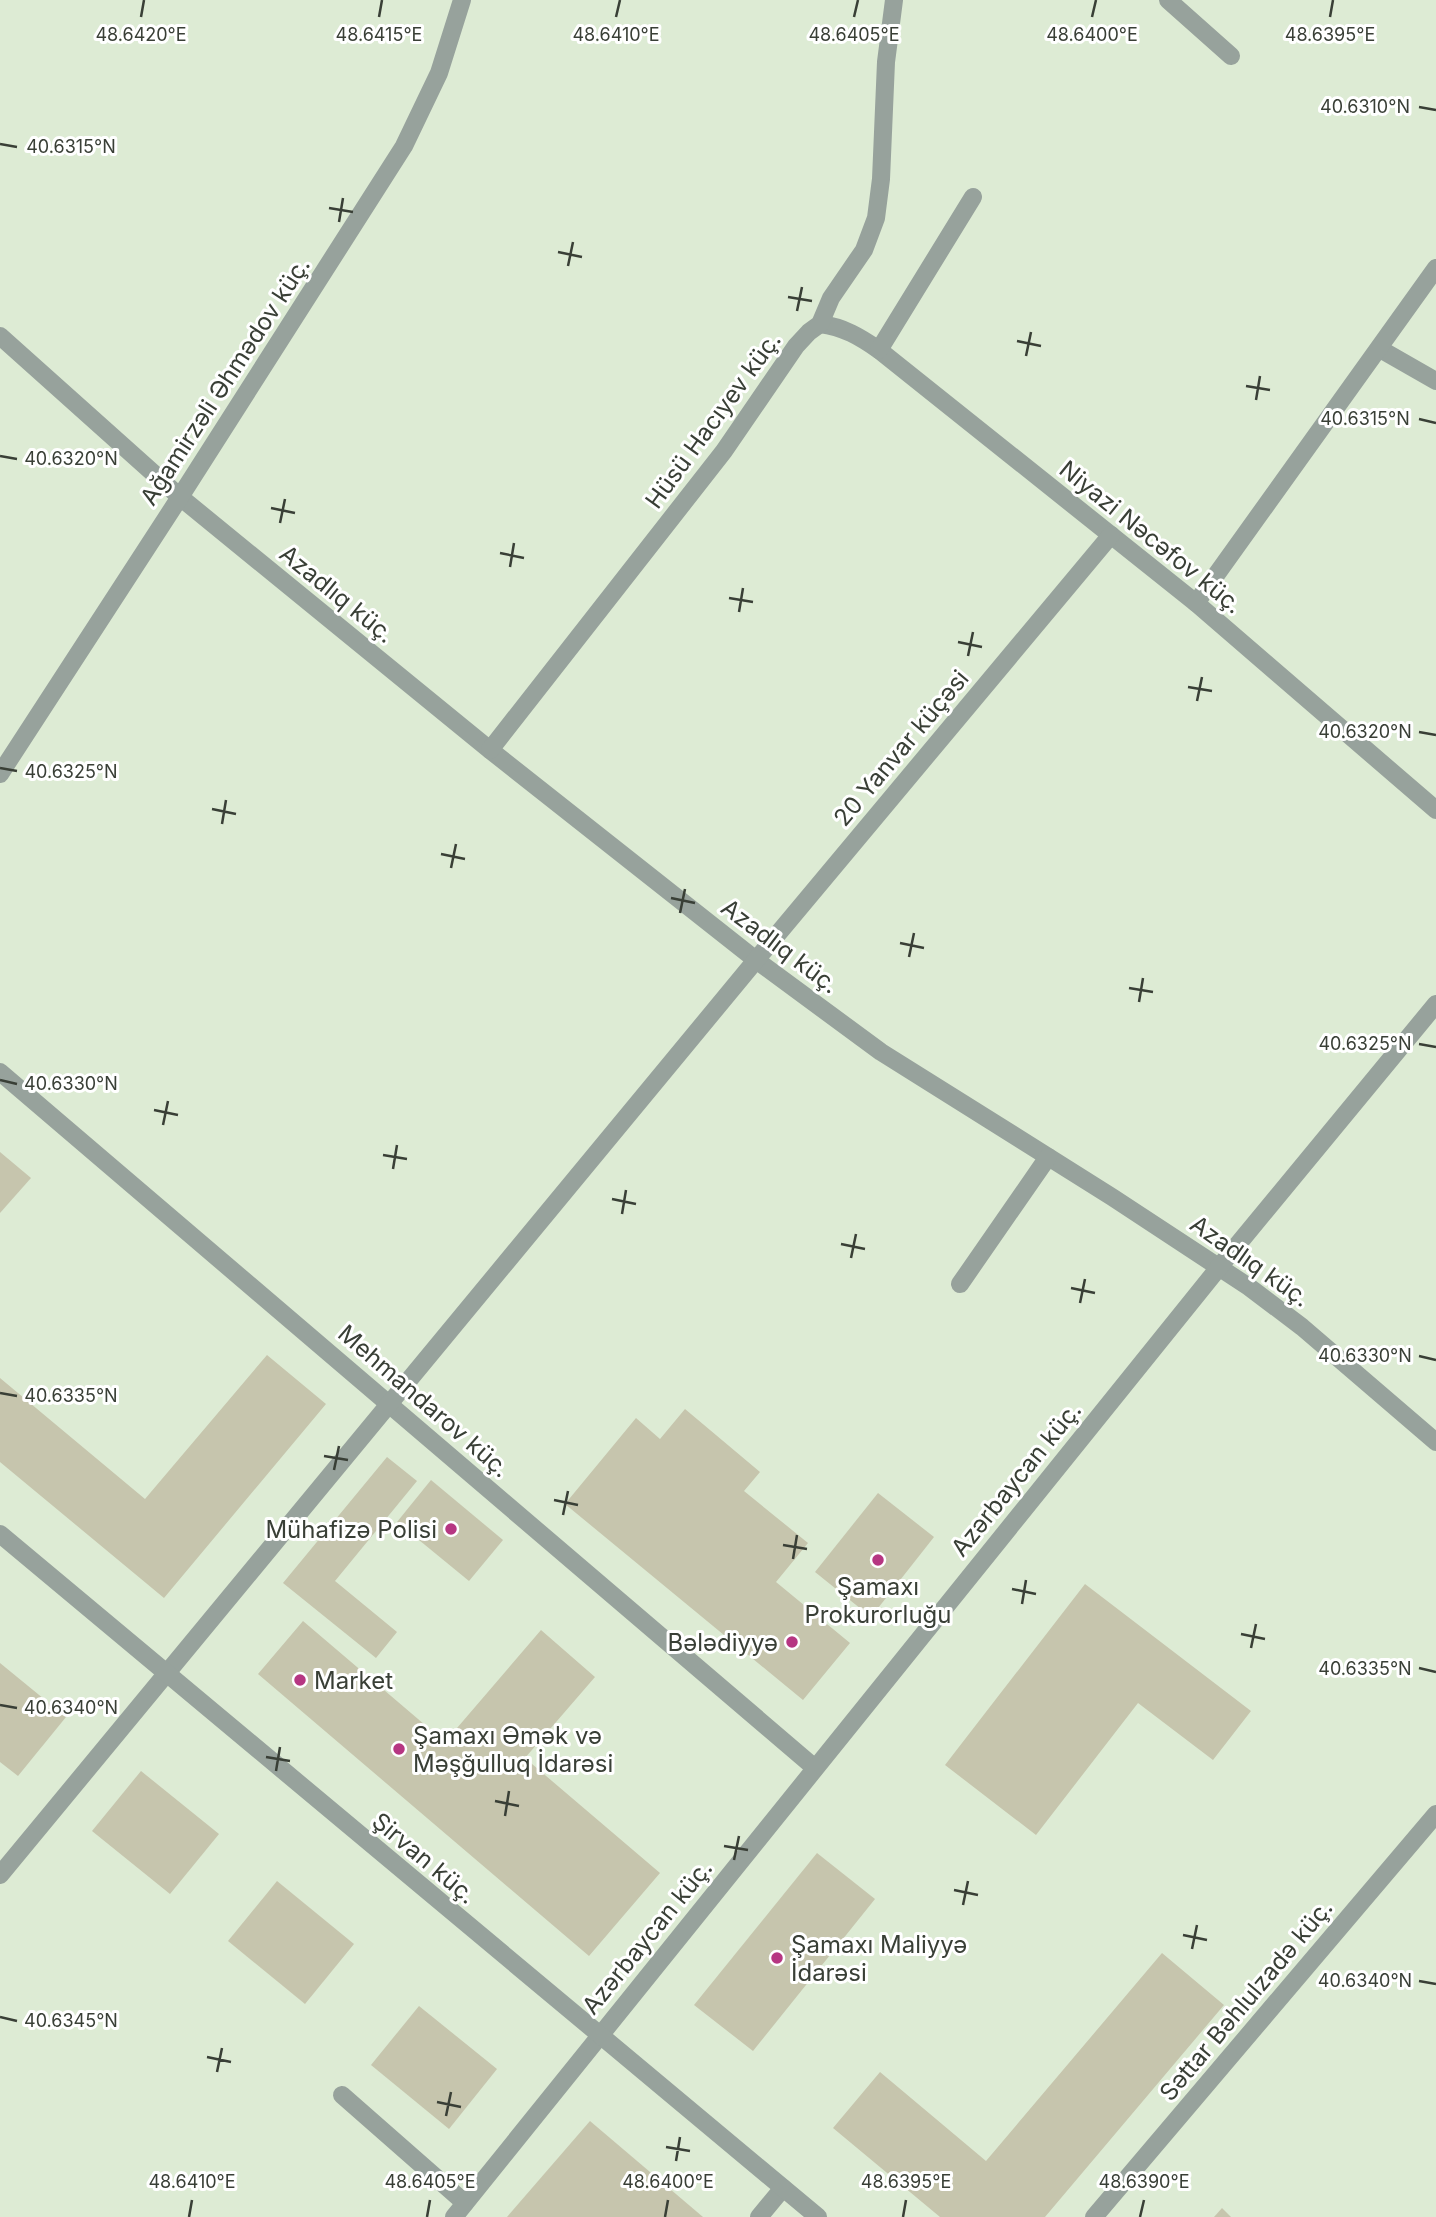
<svg xmlns="http://www.w3.org/2000/svg" width="1436" height="2217" font-family="Inter,sans-serif">
<style>
.building{fill:#c6c5ad}
.lines{fill:none;stroke-linecap:round;stroke-linejoin:round}
.service{stroke:#97a29c;stroke-width:18}
.minor{stroke:#97a29c;stroke-width:18}
.tertiary{stroke:#97a29c;stroke-width:18}
.ticks{fill:none;stroke:#393f36;stroke-width:2.5}
.poi-dot{fill:#b63682;stroke:#fff;stroke-width:2.5}
.labels{text-anchor:middle;dominant-baseline:central;stroke-width:6;stroke-linejoin:round;paint-order:stroke}
.street-label{font-size:24px;fill:#393f36;stroke:#fff}
.poi-label{font-size:24px;fill:#393f36;stroke:#fff;text-anchor:start}
.ticks-label{font-size:18px;text-anchor:middle;fill:#393f36;stroke:#fff;stroke-width:6;stroke-linejoin:round;paint-order:stroke}
</style>
<rect width="100%" height="100%" fill="#ddebd4"/>
<!-- building -->
<g class="building">
<path d="M0,1152l31,26 -31,35z"/>
<path d="M267,1355l59,49 -162,194 -164,-136v-84l145,121z"/>
<path d="M685,1409l75,63 -16,19 64,52 -32,39 74,61 -47,57 -238,-196 71,-86 24,21z"/>
<path d="M387,1457l30,24 -82,100 62,51 -21,26 -93,-75z"/>
<path d="M431,1480l72,60 -34,41 -72,-59z"/>
<path d="M878,1493l56,44 -63,80 -56,-45z"/>
<path d="M1085,1584l166,127 -38,49 -75,-57 -102,132 -91,-70z"/>
<path d="M303,1621l142,121 96,-112 54,47 -70,81 135,115 -71,83 -331,-282z"/>
<path d="M0,1663l66,54 -48,59 -18,-14z"/>
<path d="M141,1771l78,63 -49,60 -78,-63z"/>
<path d="M817,1853l58,46 -122,152 -59,-46z"/>
<path d="M277,1881l77,63 -49,60 -77,-63z"/>
<path d="M1162,1953l62,52 -179,212h-105l-107,-89 47,-56 106,89z"/>
<path d="M419,2006l78,63 -48,60 -78,-64z"/>
<path d="M590,2121l113,96h-196z"/>
<path d="M1222,2208l9,9h-17z"/>
</g>
<g class="lines">
<!-- service -->
<path class="service" d="M759,2217l24,-29"/>
<!-- minor -->
<g class="minor">
<path d="M1168,0l63,56"/>
<path d="M820,324c24,3 40,13 59,26l317,253 240,207"/>
<path d="M0,336l180,161 310,253 266,210 125,92 231,145 137,90 53,40 134,115"/>
<path d="M1380,349l56,32"/>
<path d="M879,350l94,-153"/>
<path d="M1196,603l240,-335"/>
<path d="M490,750l234,-299 72,-105 13,-14 11,-8 11,-26 33,-48 12,-32 5,-39 5,-117 8,-62"/>
<path d="M0,774l180,-277 224,-351 35,-73 23,-73"/>
<path d="M0,1072l815,696"/>
<path d="M960,1284l88,-127"/>
<path d="M0,1875l756,-915 355,-425"/>
<path d="M342,2095l123,108"/>
<path d="M454,2217l766,-951 216,-262"/>
<path d="M1094,2217l342,-403"/>
</g>
<!-- tertiary -->
<path class="tertiary" d="M0,1534l818,683"/>
</g>
<!-- ticks -->
<path class="ticks" d="M141,17l3,-17M379,17l3,-17M616,17l4,-17M854,17l4,-17M1092,17l4,-17M1330,17l3,-17M1419,107l17,3M0,144l17,3M329,208l24,4M339,222l4,-24M558,252l24,5M568,266l5,-24M788,297l24,4M797,311l5,-24M1017,341l24,5M1026,356l5,-24M1246,386l24,4M1256,400l4,-24M1419,419l17,4M0,456l17,3M271,508l24,5M280,523l5,-24M500,553l24,5M510,567l4,-24M729,598l24,4M739,612l4,-24M958,642l24,5M968,656l5,-24M1188,687l24,4M1197,701l5,-24M1419,732l17,3M0,768l17,3M212,809l24,5M222,824l4,-24M441,854l24,5M451,868l5,-24M671,898l24,5M680,913l5,-24M900,943l24,5M909,957l5,-24M1129,988l24,4M1139,1002l4,-24M1419,1044l17,3M0,1080l17,4M154,1110l24,5M163,1125l5,-24M383,1155l24,4M393,1169l4,-24M612,1199l24,5M622,1214l4,-24M841,1244l24,5M851,1258l5,-24M1071,1288l24,5M1080,1303l5,-24M1419,1356l17,4M0,1393l17,3M324,1456l24,4M334,1470l5,-24M554,1500l24,5M563,1515l5,-24M783,1545l24,4M793,1559l4,-24M1012,1589l24,5M1022,1604l4,-24M1241,1634l24,5M1251,1648l5,-24M1419,1668l17,4M0,1705l17,3M266,1757l24,4M276,1771l4,-24M495,1801l24,5M505,1816l4,-25M724,1846l24,4M734,1860l5,-24M954,1890l24,5M963,1905l5,-24M1183,1935l24,5M1192,1949l5,-24M1419,1981l17,3M0,2017l17,4M207,2057l24,5M217,2072l5,-24M437,2102l24,5M446,2116l5,-24M666,2147l24,4M676,2161l4,-24M189,2217l3,-17M427,2217l3,-17M665,2217l3,-17M903,2217l3,-17M1140,2217l4,-17"/>
<!-- markers -->
<g class="poi-dot">
<circle cx="451" cy="1529" r="7"/>
<circle cx="878" cy="1560" r="7"/>
<circle cx="792" cy="1642" r="7"/>
<circle cx="300" cy="1680" r="7"/>
<circle cx="399" cy="1749" r="7"/>
<circle cx="777" cy="1958" r="7"/>
</g>
<g class="labels">
<!-- street labels -->
<g class="street-label">
<text transform="translate(225 381) rotate(-57)">Ağamirzəli Əhmədov küç.</text>
<text transform="translate(713 420) rotate(-54)">Hüsü Hacıyev küç.</text>
<text transform="translate(1151 537) rotate(39)">Niyazi Nəcəfov küç.</text>
<text transform="translate(337 594) rotate(39)">Azadlıq küç.</text>
<text transform="translate(901 748) rotate(-50)">20 Yanvar küçəsi</text>
<text transform="translate(780 946) rotate(37)">Azadlıq küç.</text>
<text transform="translate(1250 1261) rotate(35)">Azadlıq küç.</text>
<text transform="translate(424 1401) rotate(41)">Mehmandarov küç.</text>
<text transform="translate(1016 1479) rotate(-51)">Azərbaycan küç.</text>
<text transform="translate(424 1858) rotate(40)">Şirvan küç.</text>
<text transform="translate(647 1937) rotate(-51)">Azərbaycan küç.</text>
<text transform="translate(1246 2000) rotate(-50)">Səttar Bəhlulzadə küç.</text>
</g>
<!-- poi labels -->
<g class="poi-label">
<text x="437" y="1529" text-anchor="end">Mühafizə Polisi</text>
<text x="878" y="1586" text-anchor="middle">Şamaxı<tspan x="878" dy="28">Prokurorluğu</tspan></text>
<text x="778" y="1642" text-anchor="end">Bələdiyyə</text>
<text x="314" y="1680">Market</text>
<text x="413" y="1735">Şamaxı Əmək və<tspan x="413" dy="28">Məşğulluq İdarəsi</tspan></text>
<text x="791" y="1944">Şamaxı Maliyyə<tspan x="791" dy="28">İdarəsi</tspan></text>
</g>
</g>
<g class="ticks-label">
<text x="141" y="41">48.6420°E</text>
<text x="379" y="41">48.6415°E</text>
<text x="616" y="41">48.6410°E</text>
<text x="854" y="41">48.6405°E</text>
<text x="1092" y="41">48.6400°E</text>
<text x="1330" y="41">48.6395°E</text>
<text x="1365" y="113">40.6310°N</text>
<text x="71" y="153">40.6315°N</text>
<text x="1365" y="425">40.6315°N</text>
<text x="71" y="465">40.6320°N</text>
<text x="1365" y="738">40.6320°N</text>
<text x="71" y="778">40.6325°N</text>
<text x="1365" y="1050">40.6325°N</text>
<text x="71" y="1090">40.6330°N</text>
<text x="1365" y="1362">40.6330°N</text>
<text x="71" y="1402">40.6335°N</text>
<text x="1365" y="1675">40.6335°N</text>
<text x="71" y="1714">40.6340°N</text>
<text x="1365" y="1987">40.6340°N</text>
<text x="71" y="2027">40.6345°N</text>
<text x="192" y="2188">48.6410°E</text>
<text x="430" y="2188">48.6405°E</text>
<text x="668" y="2188">48.6400°E</text>
<text x="906" y="2188">48.6395°E</text>
<text x="1144" y="2188">48.6390°E</text>
</g>
</svg>
